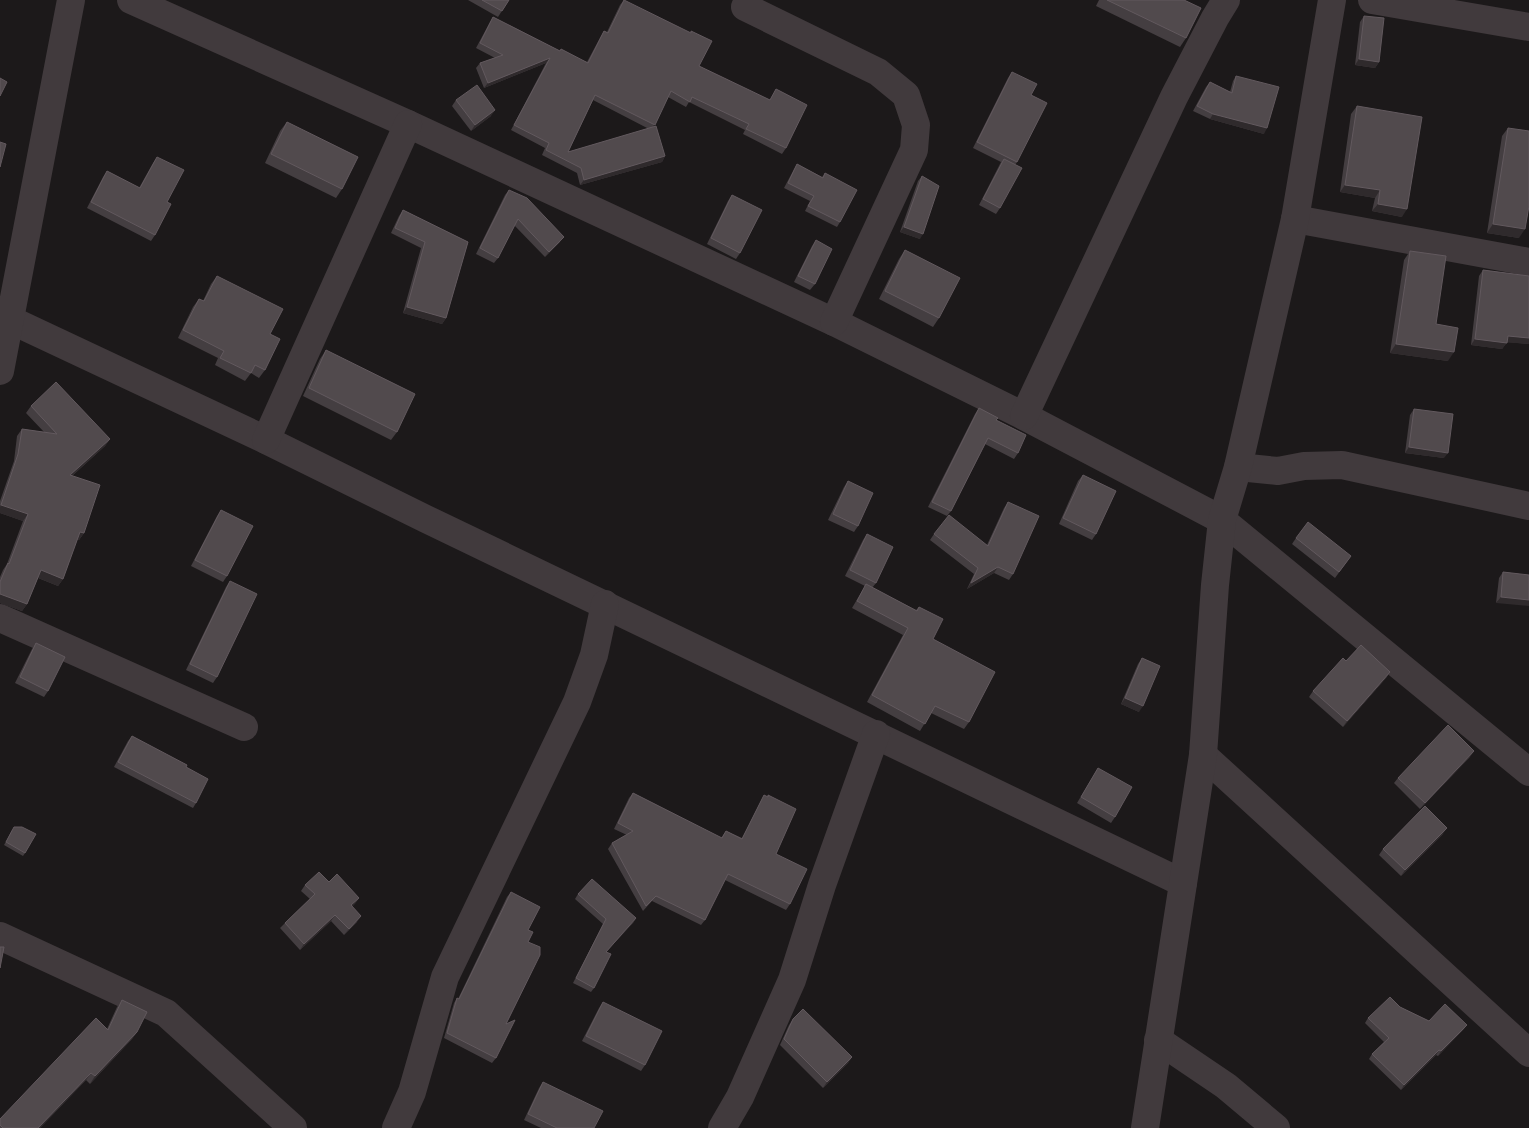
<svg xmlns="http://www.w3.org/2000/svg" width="1529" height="1128" font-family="'Varela Round',sans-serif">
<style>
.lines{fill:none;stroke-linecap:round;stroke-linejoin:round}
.street{stroke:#413a3d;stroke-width:28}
.wall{fill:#443e41;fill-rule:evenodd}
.shaded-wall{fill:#2f2a2c}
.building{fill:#514a4d;stroke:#62595e}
</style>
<rect width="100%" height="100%" fill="#1c191a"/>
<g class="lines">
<!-- street -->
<g class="street">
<path d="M131,0l277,124 426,198 190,94 198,104 307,252"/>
<path d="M1372,0l157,27"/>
<path d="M745,7l133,65 28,23 10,30 -2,25 -80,172"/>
<path d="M1295,219l234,43"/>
<path d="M0,315l266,125 160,79 757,364"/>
<path d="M0,371l71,-371"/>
<path d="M1024,416l150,-319 41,-79 11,-18"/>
<path d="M266,440l142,-316"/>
<path d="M1238,467l40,4 26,-5 38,-1 187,41"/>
<path d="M0,618l244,109"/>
<path d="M1203,755l326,298"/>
<path d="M0,936l166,77 127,115"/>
<path d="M1158,1040l68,46 50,42"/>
<path d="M396,1128l16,-36 33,-115 132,-275 17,-47 11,-51"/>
<path d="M722,1128l18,-31 52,-117 30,-95 54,-151"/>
<path d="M1145,1128l58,-373 12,-170 7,-65 16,-53 57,-248 37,-219"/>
</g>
</g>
<!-- wall -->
<g class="wall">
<path d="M468,0h41l-11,17z"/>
<path d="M624,0l75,66 71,34 6,-11 10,59 -4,6 -39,-20 2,-4 -56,-28 -3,5 -18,-10 -15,30 12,29 -3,6 -82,23 -3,-12 -35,-18 3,-7 -34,-18 35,-67 -62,25 -8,-20 4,-5 15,-5 -19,-10 14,-26 3,-5 67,34 27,11 14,-26 3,-5 3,1 13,-27zM593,100l56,29 -81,23z"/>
<path d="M1099,0h85l2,38 -6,9 -84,-41z"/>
<path d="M1364,16l15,46 -4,6 -20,-3 5,-43z"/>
<path d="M1012,72l19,23 -14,67 -2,3 -15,43 -4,6 -17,-9 22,-43 -28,-14 35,-70z"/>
<path d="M1236,76l28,58 -54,-15 -17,-8 13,-24 4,-5 20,10 3,-11z"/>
<path d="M456,100l35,16 -20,15 -19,-25z"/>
<path d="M1357,106l45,111 -30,-6 3,-13 -35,-6 11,-78z"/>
<path d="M287,122l55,67 -6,9 -71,-35 15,-32z"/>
<path d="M1508,128l11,110 -32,-5 15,-97z"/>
<path d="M157,157l10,45 -12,33 -4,6 -64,-33 16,-31 4,-6 32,17 14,-25z"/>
<path d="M797,164l25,13 3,-4 15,49 -3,5 -32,-16 5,-10 -26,-13 10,-19z"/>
<path d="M922,176l-2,63 -20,-7 18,-51z"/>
<path d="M509,190l51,52 -15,15 -31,-32 -16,33 -4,5 -18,-9 29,-59z"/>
<path d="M732,195l8,58 -4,6 -29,-15 21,-43z"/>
<path d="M403,210l65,32 -22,76 -4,6 -39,-11 18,-65 -30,-15 8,-17z"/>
<path d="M816,240l-1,44 -5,6 -16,-8 18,-36z"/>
<path d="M905,250l34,68 -6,9 -54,-28 20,-40z"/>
<path d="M1410,251l26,73 12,37 -58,-8 14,-93z"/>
<path d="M1483,270l46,6v68l-22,-2 -5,7 -31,-4 8,-69z"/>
<path d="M217,276l53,58 -5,36 -6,8 -8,-5 -6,8 -30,-16 3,-7 -40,-20 15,-31 6,-8 4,2 8,-17z"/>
<path d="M326,350l71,82 -6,8 -88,-44 17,-37z"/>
<path d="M31,406l79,33 -5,7 -33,30 12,57 -5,7 -2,-1 -14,40 -5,7 -20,-8 -11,26 -5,7 -22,-8v-26l3,-7 4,-6 16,-43 -23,-8v-12l14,-40 3,-25 5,-7 22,3 -18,-19z"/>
<path d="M979,408l17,12 22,33 -4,6 -29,-15 -34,67 -4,5 -19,-9 47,-93z"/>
<path d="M1414,409l30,49 -39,-5 5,-38z"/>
<path d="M1083,475l13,59 -4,6 -33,-16 19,-43z"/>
<path d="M848,481l10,45 -4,6 -26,-12 16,-33z"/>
<path d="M1008,502l5,72 -4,6 -15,-7 -27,16 7,-15 -44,-34 4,-6 53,11 17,-37z"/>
<path d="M221,510l6,66 -4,6 -32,-16 26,-50z"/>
<path d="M867,534l9,49 -4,5 44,22 3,-3 50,115 -5,7 -33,-16 -11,18 -53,-29 36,-67 -51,-27 13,-22 -20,-10 18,-36z"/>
<path d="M1296,538l55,18 -16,22 -43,-34z"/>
<path d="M1503,572l26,3 -33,28 3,-25z"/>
<path d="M230,581l-13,96 -4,6 -27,-13 40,-83z"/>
<path d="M36,643l12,48 -4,6 -29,-14 17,-34z"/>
<path d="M1142,658l-3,54 -18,-8 17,-40z"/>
<path d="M1346,661l44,11 -4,6 -43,49 -34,-30 4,-6z"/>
<path d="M132,736l54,31 10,36 -3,5 -79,-41 14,-26z"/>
<path d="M1470,757l-50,52 -26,-26 4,-5z"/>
<path d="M1098,768l17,49 -4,6 -34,-20z"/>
<path d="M633,793l88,45 5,-7 16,7 19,-37 3,-6 12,59 14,50 -4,6 -61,-30 -20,40 -4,5 -49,-24 -9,10 -35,-62 4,-6 15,-8 -13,-6 15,-31z"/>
<path d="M12,830l13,23 -2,3 -19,-11z"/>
<path d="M1443,834l-42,42 -22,-21 4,-6z"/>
<path d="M329,882l30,16 -7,9 5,15 -13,13 -13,-14 -31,29 -20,-22 5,-5 25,-24 -9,-8 4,-6z"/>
<path d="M511,892l17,38v12l-22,82 -10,34 -4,5 -48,-25 10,-35 3,-5 1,1 49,-102z"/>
<path d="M578,894l58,24 -3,5 -27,29 -12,36 -3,4 -18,-9 30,-59 -28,-25z"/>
<path d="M122,1000l15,32 -5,7 -42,45 -4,-4 -46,48h-40v-9l107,-90 10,-22z"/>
<path d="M603,1002l42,63 -4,6 -59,-30 17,-33z"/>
<path d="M1400,1007l29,14 38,4 -4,5 -25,26 -2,-1 -35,35 -32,-31 3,-5 12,-12 -19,-19 3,-5z"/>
<path d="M793,1019l59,38 -4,6 -25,25 -43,-43 9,-20z"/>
<path d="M543,1082l51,46h-53l-17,-8 15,-32z"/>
</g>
<!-- shaded-wall -->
<g class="shaded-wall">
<path d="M550,58l-4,5 -62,25 4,-5z"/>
<path d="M1359,59l20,3 -4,6 -20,-3z"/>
<path d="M495,110l-4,6 -20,15 4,-6z"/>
<path d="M1213,114l54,14 -3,6 -54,-15z"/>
<path d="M665,156l-3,6 -82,23 4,-5z"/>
<path d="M1345,185l35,5 -5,8 -35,-6z"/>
<path d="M1378,204l29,5 -5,8 -30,-6z"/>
<path d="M1493,224l32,5 -6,9 -32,-5z"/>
<path d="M904,227l19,7 -3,5 -20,-7z"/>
<path d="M564,237l-4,5 -15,15 4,-5z"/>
<path d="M407,307l39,11 -4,6 -39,-11z"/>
<path d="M1508,336l21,2v6l-26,-2z"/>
<path d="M1475,339l32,4 -5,6 -31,-4z"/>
<path d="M1396,344l58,8 -6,9 -58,-8z"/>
<path d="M110,439l-5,7 -40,36 5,-7z"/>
<path d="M1409,447l39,6 -4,5 -39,-5z"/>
<path d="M1,505l27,9 -5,7 -23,-8v-6z"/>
<path d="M80,532l4,1 -5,7 -4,-1z"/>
<path d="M998,567l-4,6 -27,16 4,-6z"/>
<path d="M41,570l22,9 -5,7 -22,-9z"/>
<path d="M0,594l27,10 -5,7 -22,-8z"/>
<path d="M1501,597l28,3v6l-33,-3z"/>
<path d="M1390,672l-4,6 -43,49 4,-6z"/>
<path d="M1125,698l18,8 -4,6 -18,-8z"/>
<path d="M1474,751l-4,6 -50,52 5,-6z"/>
<path d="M1447,828l-4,6 -42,42 4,-6z"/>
<path d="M359,898l-4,6 -8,7 4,-6z"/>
<path d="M335,915l-4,6 -31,29 4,-6z"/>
<path d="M361,916l-4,6 -13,13 5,-6z"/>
<path d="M636,918l-3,5 -31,33 4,-4z"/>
<path d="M1467,1025l-4,5 -25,26 3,-5z"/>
<path d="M137,1032l-5,7 -42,45 5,-8z"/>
<path d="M1439,1050l-3,5 -35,35 3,-5z"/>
<path d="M852,1057l-4,6 -25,25 4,-6z"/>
<path d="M91,1073l-5,7 -46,48h-2z"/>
</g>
<!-- building -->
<g class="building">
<path d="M482,0h27l-7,11z"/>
<path d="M624,0l67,33v-2l21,10 -13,25 71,34 6,-11 31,16 -21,43 -40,-19 3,-5 -57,-27 -2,5 -19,-11 -16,34 -60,-30 -27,57 88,-26 9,30 -81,24 -3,-12 -35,-18 3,-7 -35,-18 36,-67 -62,25 -8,-20 23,-8 -23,-12 13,-26 67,34 1,-2 27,14 16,-32 4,2z"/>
<path d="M1107,0h77l17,8 -15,30z"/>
<path d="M1364,16l20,2 -5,44 -20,-3z"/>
<path d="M1012,72l25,12 -6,11 16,8 -30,59 -40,-20z"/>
<path d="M1236,76l43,11 -12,41 -54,-14 -16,-8 13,-24 22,11z"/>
<path d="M0,78l7,4 -7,14z"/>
<path d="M477,85l18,25 -20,15 -19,-25z"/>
<path d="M1357,106l65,11 -15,92 -29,-5 2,-14 -35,-5z"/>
<path d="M287,122l71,35 -16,32 -71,-35z"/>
<path d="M1508,128l21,3v75l-4,23 -32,-5z"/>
<path d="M0,142l6,2 -6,23z"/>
<path d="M157,157l27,13 -17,32 4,2 -16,31 -64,-33 16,-31 33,17z"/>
<path d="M1004,159l18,9 -22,40 -17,-9z"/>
<path d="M797,164l26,14 2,-5 32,17 -17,32 -32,-16 6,-10 -26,-13z"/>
<path d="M922,176l17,10 -16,48 -19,-7z"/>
<path d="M509,190l18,8 37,39 -15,15 -31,-33 -20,39 -18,-10z"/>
<path d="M732,195l30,15 -22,43 -29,-15z"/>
<path d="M403,210l65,32 -22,76 -39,-11 18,-65 -30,-14z"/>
<path d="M816,240l16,9 -17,35 -17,-8z"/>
<path d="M905,250l55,28 -21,40 -54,-27z"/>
<path d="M1410,251l36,5 -10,68 22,4 -4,24 -58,-8z"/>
<path d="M1483,270l46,6v62l-21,-2 -1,7 -32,-4z"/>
<path d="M217,276l66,33 -13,25 10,5 -15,31 -10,-5 -4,8 -31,-15 4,-7 -41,-21 16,-31 5,2z"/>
<path d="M326,350l89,44 -18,38 -88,-44z"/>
<path d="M56,382l54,57 -40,36 30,10 -16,48 -4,-1 -17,47 -22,-9 -14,34 -27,-10v-12l8,-19 1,1 19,-50 -27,-9 17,-51 4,-25 35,5 -26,-28z"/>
<path d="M979,408l19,10 -2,2 30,15 -8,18 -30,-15 -37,73 -19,-9z"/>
<path d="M1414,409l39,5 -5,39 -39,-6z"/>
<path d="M1083,475l33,16 -20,43 -33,-16z"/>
<path d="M848,481l25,12 -15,33 -25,-12z"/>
<path d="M1008,502l31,14 -26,58 -15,-7 -27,16 7,-15 -44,-34 15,-19 39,31z"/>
<path d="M221,510l32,16 -26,50 -32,-16z"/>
<path d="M1308,522l43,34 -12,16 -43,-34z"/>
<path d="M867,534l26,13 -17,36 -26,-13z"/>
<path d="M1503,572l26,3v25l-28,-3z"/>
<path d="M230,581l27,13 -40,83 -27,-13z"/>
<path d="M866,584l51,27 2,-4 24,12 -10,20 62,33 -26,50 -34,-16 -10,18 -53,-29 36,-67 -51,-27z"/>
<path d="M36,643l29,14 -17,34 -28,-14z"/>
<path d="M1361,645l29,27 -43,49 -34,-30 30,-33 3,3z"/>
<path d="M1142,658l18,8 -17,40 -18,-8z"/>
<path d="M1448,725l26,26 -49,52 -27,-25z"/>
<path d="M132,736l55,29 -1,2 22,12 -12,24 -78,-41z"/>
<path d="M1098,768l34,19 -17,30 -34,-20z"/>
<path d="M633,793l89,45 4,-7 16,8 22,-44 4,2v-2l28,14 -20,45 31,15 -17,35 -62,-30 -23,46 -49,-24 -10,10 -34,-63 21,-12 -15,-8z"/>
<path d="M1425,806l22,22 -42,42 -22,-21z"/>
<path d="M14,827h8l14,7 -11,19 -19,-11z"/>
<path d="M319,872l10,10 8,-8 22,24 -8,7 10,11 -12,13 -14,-14 -31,29 -19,-21 30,-29 -10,-9z"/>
<path d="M592,879l44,39 -30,34 5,2 -17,34 -18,-10 30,-59 -28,-25z"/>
<path d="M511,892l29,15 -12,23 5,2 -5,10 12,5v8l-34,69 9,-4 -19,38 -49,-25 10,-35 2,1z"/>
<path d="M0,947h4l-4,21z"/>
<path d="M1390,997l10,10 29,14 16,-17 22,21 -26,26 -2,-1 -35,35 -32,-31 17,-16 -21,-20z"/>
<path d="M122,1000l25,12 -10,20 -42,44 -4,-3 -53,55h-35l-3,-3v-6l96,-101 12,12z"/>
<path d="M603,1002l59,29 -17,34 -59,-29z"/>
<path d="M803,1009l49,48 -25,25 -43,-43 9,-20z"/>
<path d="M543,1082l60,29 -9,17h-37l-29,-14z"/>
</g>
</svg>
